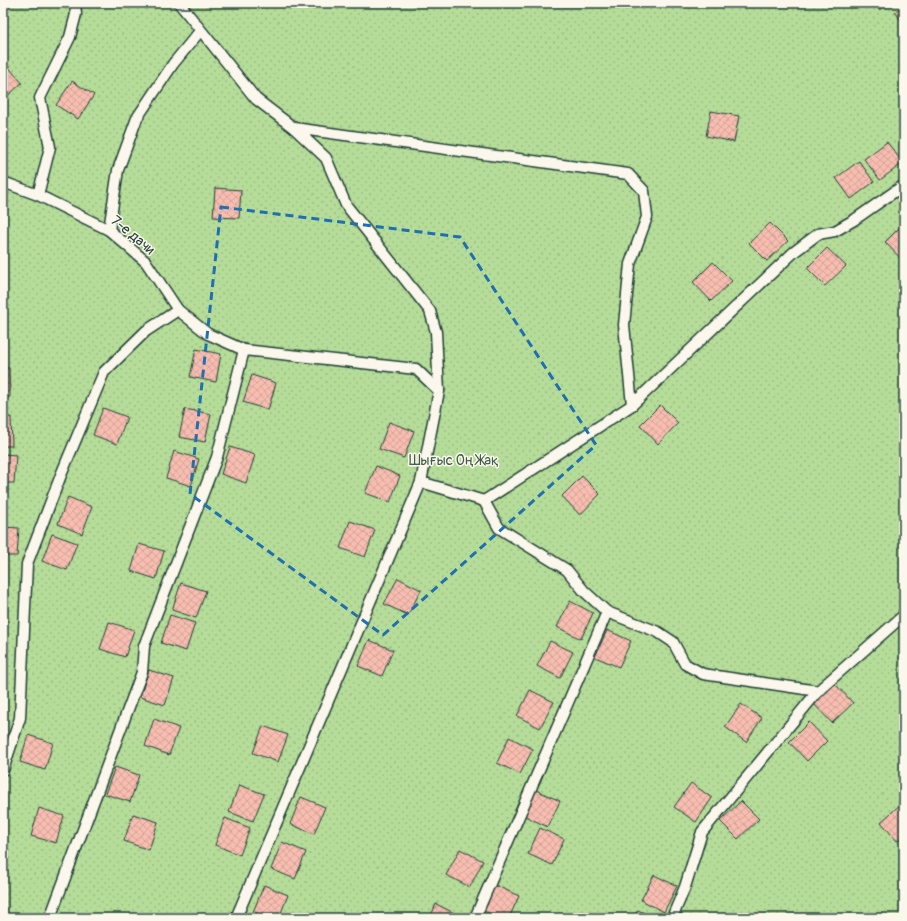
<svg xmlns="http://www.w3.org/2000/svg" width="907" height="921" font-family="Pangolin,sans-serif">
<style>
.garden{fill:url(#garden-dots);stroke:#6a8c66}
.building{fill:url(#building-cross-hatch);stroke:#1f3d34}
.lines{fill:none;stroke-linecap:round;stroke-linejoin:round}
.lane-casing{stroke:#1f3d34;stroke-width:13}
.lane{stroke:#fbf7ec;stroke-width:10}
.marked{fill:none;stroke:#1f6fb2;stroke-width:3;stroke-dasharray:8 5;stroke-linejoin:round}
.labels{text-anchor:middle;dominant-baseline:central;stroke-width:3;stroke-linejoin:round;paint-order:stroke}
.street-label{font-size:14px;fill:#1f3d34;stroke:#fbf7ec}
.park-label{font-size:14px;fill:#3d5d48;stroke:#fbf7ec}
</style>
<defs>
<pattern id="garden-dots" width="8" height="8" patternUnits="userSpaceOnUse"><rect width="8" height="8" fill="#b5dc98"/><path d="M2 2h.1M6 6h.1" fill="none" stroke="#9bbe84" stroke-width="1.8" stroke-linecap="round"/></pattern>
<pattern id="building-cross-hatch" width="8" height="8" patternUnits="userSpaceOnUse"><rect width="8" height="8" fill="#f7bdb0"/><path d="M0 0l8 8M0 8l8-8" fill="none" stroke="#d3a398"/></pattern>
</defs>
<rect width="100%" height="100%" fill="#fbf7ec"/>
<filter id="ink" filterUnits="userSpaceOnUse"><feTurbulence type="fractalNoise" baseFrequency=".025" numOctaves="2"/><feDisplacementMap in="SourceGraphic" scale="8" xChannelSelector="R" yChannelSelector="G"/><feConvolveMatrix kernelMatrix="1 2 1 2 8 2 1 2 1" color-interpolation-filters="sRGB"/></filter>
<g filter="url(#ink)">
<!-- garden -->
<rect class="garden" x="3" y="3" width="901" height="915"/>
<!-- building -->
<g class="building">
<path d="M874,3h15l-10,7z"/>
<path d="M904,5v19l-9,-12z"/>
<path d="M5,63l17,20 -19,17v-35z"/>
<path d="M72,81l22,14 -16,24 -22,-14z"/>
<path d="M711,111l28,5 -5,26 -28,-6z"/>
<path d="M887,142l16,21 -23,17 -16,-21z"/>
<path d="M859,161l15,21 -23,17 -15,-21z"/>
<path d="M215,188l26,2 -2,28 -26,-1z"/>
<path d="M770,223l18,18 -21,20 -18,-18z"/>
<path d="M904,223v37l-1,1 -18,-19z"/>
<path d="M827,248l19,18 -21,20 -18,-18z"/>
<path d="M713,262l19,19 -21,20 -18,-19z"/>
<path d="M196,349l25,5 -5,28 -26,-5z"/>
<path d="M3,368h6l1,29h-7z"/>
<path d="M252,375l24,8 -8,27 -25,-8z"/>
<path d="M660,405l18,18 -20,21 -18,-19z"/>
<path d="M103,408l24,9 -10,27 -24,-9z"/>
<path d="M185,409l26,5 -6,28 -26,-5z"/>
<path d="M3,417h8l1,29h-9z"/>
<path d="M389,422l25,9 -10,27 -25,-9z"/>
<path d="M230,447l25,8 -9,28 -25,-9z"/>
<path d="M174,451l25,8 -8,27 -25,-8z"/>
<path d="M3,454l13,1 -2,28h-11z"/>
<path d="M376,466l24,10 -10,26 -25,-9z"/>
<path d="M582,476l18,18 -20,21 -18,-19z"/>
<path d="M68,497l24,10 -10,27 -24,-10z"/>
<path d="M350,521l25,9 -10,27 -25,-9z"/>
<path d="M3,527l16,1 -2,28h-14z"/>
<path d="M52,534l25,9 -10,27 -25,-9z"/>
<path d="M139,544l25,7 -8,28 -25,-8z"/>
<path d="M398,578l23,12 -13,25 -24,-11z"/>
<path d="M181,583l25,8 -10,27 -24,-8z"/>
<path d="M570,601l23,12 -12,26 -24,-12z"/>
<path d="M170,615l25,8 -9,28 -25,-8z"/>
<path d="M109,622l25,8 -9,27 -25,-8z"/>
<path d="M607,630l24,11 -12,26 -24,-10z"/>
<path d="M369,640l24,10 -11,26 -24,-10z"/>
<path d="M550,641l23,11 -13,26 -23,-12z"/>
<path d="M149,670l25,8 -9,27 -25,-8z"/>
<path d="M835,684l18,19 -21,20 -18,-19z"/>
<path d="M530,690l24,12 -14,26 -23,-12z"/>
<path d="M741,704l21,14 -16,24 -21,-15z"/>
<path d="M154,719l25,9 -10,27 -24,-9z"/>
<path d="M809,722l18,19 -20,20 -18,-19z"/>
<path d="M263,726l25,9 -10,27 -25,-9z"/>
<path d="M28,735l25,8 -8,27 -25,-8z"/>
<path d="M509,737l24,12 -13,25 -23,-11z"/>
<path d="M115,767l24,8 -9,27 -25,-8z"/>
<path d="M691,783l21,15 -16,24 -22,-15z"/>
<path d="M239,785l25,9 -11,27 -24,-9z"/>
<path d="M536,790l24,11 -12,26 -23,-11z"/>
<path d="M301,797l24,10 -11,27 -24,-10z"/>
<path d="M741,801l18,18 -21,20 -18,-18z"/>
<path d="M902,803l2,2v31l-7,5 -16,-19z"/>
<path d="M39,808l25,8 -8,27 -25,-7z"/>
<path d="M133,814l25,8 -9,28 -25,-9z"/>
<path d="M225,818l25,10 -10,27 -25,-10z"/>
<path d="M540,828l24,11 -12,26 -24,-11z"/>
<path d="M282,842l24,10 -11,27 -24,-10z"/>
<path d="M460,849l23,12 -13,26 -24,-12z"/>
<path d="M654,875l23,11 -13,26 -23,-12z"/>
<path d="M264,885l24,10 -9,23h-11l-15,-6z"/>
<path d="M495,885l24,11 -10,22h-11l-14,-7z"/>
<path d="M436,904l24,12 -1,2h-29z"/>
<path d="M638,910l16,8h-21z"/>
</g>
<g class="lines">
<!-- lane casing -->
<g class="lane-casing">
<g id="lane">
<path d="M179,3l77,96 38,29 32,30 20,47 84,106 6,21 3,59"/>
<path d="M294,128l334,46 16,17 3,26 -17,47 -6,61 8,80"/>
<path d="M3,182l35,13 71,35 37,32 32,48 30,24 36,16 172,19 23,22 -18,91 -185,436"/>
<path d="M38,195l12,-48 -10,-49 30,-61 6,-23 -1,-11"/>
<path d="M109,230l9,-60 19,-52 36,-54 27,-33"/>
<path d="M421,482l63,19 15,27 68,42 17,21 23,21 51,20 15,10 12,22 18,10 115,17"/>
<path d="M484,501l148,-96 162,-153 24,-18 17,-3 19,-11 50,-35"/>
<path d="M3,770l17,-52 7,-154 34,-89 43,-103 42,-41 32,-21"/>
<path d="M50,918l92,-246 2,-26 73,-189 27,-107"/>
<path d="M475,918l132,-306"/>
<path d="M672,918l13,-31 17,-55 116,-141 86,-76"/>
</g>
</g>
<!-- lane -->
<use href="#lane" class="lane"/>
</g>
</g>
<!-- marked area -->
<path class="marked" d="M221,207l239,30 136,208 -213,190 -193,-141z"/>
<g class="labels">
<!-- street labels -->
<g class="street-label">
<text transform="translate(133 235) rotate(40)">7-е дачи</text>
</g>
<!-- park labels -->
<g class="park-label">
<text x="454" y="460">Шығыс Оң Жақ</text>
</g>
</g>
<!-- margin -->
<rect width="907" height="921" fill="none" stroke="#fbf7ec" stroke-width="16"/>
<rect x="8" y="8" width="891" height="905" fill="none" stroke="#1f3d34" stroke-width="1.5" filter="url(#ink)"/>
</svg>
